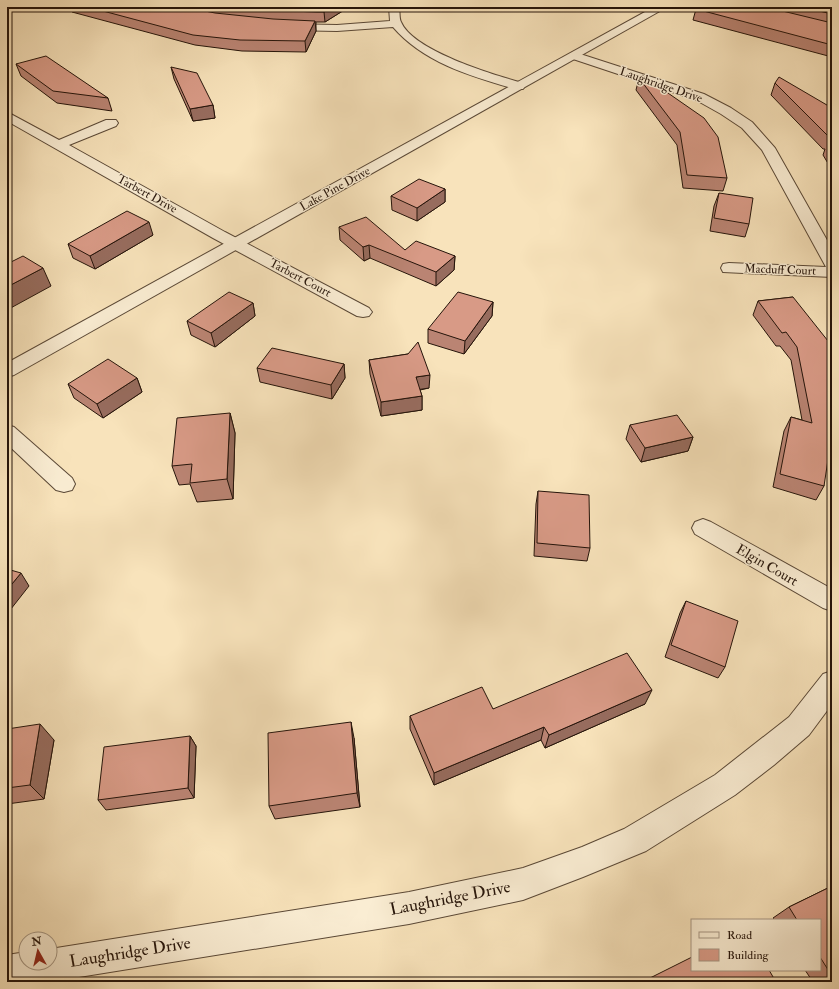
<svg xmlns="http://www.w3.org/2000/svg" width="839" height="989" font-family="'IM FELL Double Pica',serif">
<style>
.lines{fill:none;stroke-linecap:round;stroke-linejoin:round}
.minor-casing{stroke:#5a4836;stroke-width:2}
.tertiary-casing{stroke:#5a4836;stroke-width:2}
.minor{fill:#faedd3;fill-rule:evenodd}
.tertiary{fill:#faedd3;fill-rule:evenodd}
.wall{fill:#ba8473;stroke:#25140a}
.shaded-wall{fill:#976c5e;stroke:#25140a}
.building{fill:#d89a86;stroke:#25140a}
.labels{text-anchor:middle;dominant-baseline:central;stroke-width:3;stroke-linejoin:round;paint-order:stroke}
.far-street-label{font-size:12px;fill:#25140a;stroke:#faedd3}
.street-label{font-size:14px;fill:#25140a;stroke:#faedd3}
.near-street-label{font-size:17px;fill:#25140a;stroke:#faedd3}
</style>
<rect width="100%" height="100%" fill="#f8e3bb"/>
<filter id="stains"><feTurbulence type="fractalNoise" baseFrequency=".005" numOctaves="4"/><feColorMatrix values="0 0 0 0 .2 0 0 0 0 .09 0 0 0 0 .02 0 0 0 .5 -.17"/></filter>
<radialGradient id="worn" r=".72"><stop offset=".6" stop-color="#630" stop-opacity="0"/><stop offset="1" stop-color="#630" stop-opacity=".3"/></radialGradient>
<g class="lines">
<!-- minor casing -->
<g class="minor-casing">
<g id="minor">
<path d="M389,7h10c1,5 0,11 2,15 12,29 93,53 122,61l2,3 -2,3h-8c-44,-13 -91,-26 -122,-62l-56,4 -51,-1 -6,-3 6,-3 51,1 53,-4z"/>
<path d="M574,52l130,42 27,14 21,14 23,26 57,101v28l-109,-5 -2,-4 2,-4 6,-1 97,4 -64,-117 -20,-22 -21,-14 -25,-14 -126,-42 -2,-2 2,-2z"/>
<path d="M7,112l52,28 47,-20h10l2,3 -2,3 -47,19 156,87 144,76 3,4 -3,4 -6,1 -6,-1 -144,-78 -206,-117z"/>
<path d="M7,425l7,2 58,51 3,6 -3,6 -8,2 -8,-2 -49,-46z"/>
<path d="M703,519l8,3 121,67v22l-9,-3 -128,-74 -3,-6 3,-6z"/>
<path d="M832,671v33l-23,31 -35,30 -39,30 -89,56 -63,26 -60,23 -114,24 -361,58h-41v-27l19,-3v11h24v-14l359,-57 114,-24 59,-21 42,-18 91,-54 74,-58 34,-43z"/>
</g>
</g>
<!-- tertiary casing -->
<g class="tertiary-casing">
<path id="tertiary" d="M654,7h13l-653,368 -7,2v-14z"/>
</g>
<!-- minor -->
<use href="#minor" class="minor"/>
<!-- tertiary -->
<use href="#tertiary" class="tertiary"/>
</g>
<!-- wall -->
<g class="wall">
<path d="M70,7h279l-24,15h-9v9l-10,21 -64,-1 -47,-6 -123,-33z"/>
<path d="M700,7h132v50l-139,-37 3,-11z"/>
<path d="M16,64l92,34 4,13 -55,-8 -36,-27z"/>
<path d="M171,67l42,38 2,13 -22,3 -19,-42z"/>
<path d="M639,78l88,100 -4,13 -40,-3 -6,-43 -41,-55z"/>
<path d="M775,83l57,25v62l-9,-15 2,-6h-2l-52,-54z"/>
<path d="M445,189v13l-28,19 -25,-11 -1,-14z"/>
<path d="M719,193l30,31 -4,13 -35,-6 4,-25z"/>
<path d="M339,227l66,23 50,6 -1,14 -18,16 -66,-28 -6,3 -24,-21z"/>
<path d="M153,235l-58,34 -22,-11 -5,-14z"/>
<path d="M793,297l31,189 -8,14 -43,-13 11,-56 7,-14 11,3 -11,-60 -11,-14h-4l-23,-31 5,-14z"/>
<path d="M493,302l-1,14 -28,38 -36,-11v-14z"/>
<path d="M253,303l2,13 -40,31 -24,-12 -4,-14z"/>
<path d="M408,354l21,34 -9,2 2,6v14l-41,6 -11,-42 -1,-14z"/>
<path d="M344,364l1,14 -13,21 -72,-17 -3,-14z"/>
<path d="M137,378l5,14 -39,26 -29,-20 -6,-14z"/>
<path d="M230,413l5,20 -2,66 -36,3 -7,-18 -11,1 -7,-19z"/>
<path d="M630,425l63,12 -5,14 -47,11 -15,-23z"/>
<path d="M538,491l52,57 -3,13 -53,-5 2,-52z"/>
<path d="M686,601l39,66 -7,11 -53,-21 15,-44z"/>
<path d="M645,704l-100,44 -4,-8 -107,45 -24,-56v-13l83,-7z"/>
<path d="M7,729l47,11 -10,59 -37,5z"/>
<path d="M190,736l6,10 -2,52 -88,12 -8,-10z"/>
<path d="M354,738l6,69 -85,12 -6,-13z"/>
<path d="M832,886v90l-14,6h-5l-8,-12h15v-50h-45l-2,-2 16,-11z"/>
<path d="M648,979l128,3h-132z"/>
</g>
<!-- shaded-wall -->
<g class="shaded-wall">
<path d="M332,7h17l-24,15 -1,-10z"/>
<path d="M315,21l1,10 -10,21 -1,-11z"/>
<path d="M213,105l2,13 -22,3 -3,-12z"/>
<path d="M445,189v13l-28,19v-13z"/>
<path d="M149,222l4,13 -58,34 -5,-13z"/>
<path d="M369,245l1,13 -6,3 -1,-14z"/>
<path d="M455,256l-1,14 -18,16v-14z"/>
<path d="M43,268l8,18 -44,24v-23z"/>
<path d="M493,302l-1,14 -28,38 1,-13z"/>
<path d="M253,303l2,13 -40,31 -4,-14z"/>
<path d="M344,364l1,14 -13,21 -1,-14z"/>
<path d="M430,375l-1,13 -13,2v-13z"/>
<path d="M137,378l5,14 -39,26 -6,-14z"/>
<path d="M422,396v14l-41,6v-14z"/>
<path d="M230,413l5,20 -2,66 -6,-20z"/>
<path d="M693,437l-5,14 -47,11 4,-14z"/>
<path d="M21,573l8,13 -22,28v-24z"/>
<path d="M652,690l-7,14 -100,44 4,-13z"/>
<path d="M351,722l3,16 6,69 -3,-14z"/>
<path d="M40,724l14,16 -10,59 -14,-14z"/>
<path d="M544,727l-3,13 -107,45v-12z"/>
<path d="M190,736l6,10 -2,52 -6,-10z"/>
</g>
<!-- building -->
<g class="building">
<path d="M88,7h97l30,6 58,6 42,2 -10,20 -65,-1 -47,-5z"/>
<path d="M242,7h90l-8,5h-7l-54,-2z"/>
<path d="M700,7h66l66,16v22l-136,-36z"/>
<path d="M802,7h30v7z"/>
<path d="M46,56l62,42 -55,-7 -37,-27z"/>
<path d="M171,67l26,6 16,32 -23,4z"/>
<path d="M642,75l62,43 14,19 9,41 -40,-3 -7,-43 -41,-54z"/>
<path d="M779,77l53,31v28h-4l-53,-53z"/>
<path d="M828,142h4v6z"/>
<path d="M419,179l26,10 -28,19 -26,-12z"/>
<path d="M719,193l34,5 -4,26 -35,-6z"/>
<path d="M127,211l22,11 -59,34 -22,-12z"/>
<path d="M366,217l39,33 11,-9 39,15 -19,16 -67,-27 -6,2 -24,-20z"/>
<path d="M23,256l20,12 -36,19v-23z"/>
<path d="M229,292l24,11 -42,30 -24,-12z"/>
<path d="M458,292l35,10 -28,39 -37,-12z"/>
<path d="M793,297l39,49v87l-8,53 -44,-12 11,-57 21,6 -15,-76 -11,-15 -4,1 -24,-32z"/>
<path d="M418,342l12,33 -14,2 6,19 -41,6 -12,-42 39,-6z"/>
<path d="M272,348l72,16 -13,21 -74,-17z"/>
<path d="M108,359l29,19 -40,26 -29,-20z"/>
<path d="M230,413l-3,66 -37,4 2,-19 -20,2 5,-48z"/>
<path d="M677,415l16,22 -48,11 -15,-23z"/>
<path d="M538,491l51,4 1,53 -53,-5z"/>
<path d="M7,569l14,4 -14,17z"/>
<path d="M686,601l52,20 -13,46 -54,-22z"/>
<path d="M627,653l25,37 -103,45 -5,-8 -110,46 -24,-57 72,-29 11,22z"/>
<path d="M351,722l6,71 -88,13 -1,-73z"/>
<path d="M40,724l-10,61 -23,3v-59z"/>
<path d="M190,736l-2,52 -90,12 6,-53z"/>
<path d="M832,886v90l-12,-19v-37h-23l-8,-13z"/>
<path d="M692,957v13h77l7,12h-126l-2,-3z"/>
</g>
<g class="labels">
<!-- far-street labels -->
<g class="far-street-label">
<text transform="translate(661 85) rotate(19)">Laughridge Drive</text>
<text transform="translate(335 189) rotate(-29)">Lake Pine Drive</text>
<text transform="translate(147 194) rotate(29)">Tarbert Drive</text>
<text transform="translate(780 270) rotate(2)">Macduff Court</text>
<text transform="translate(300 278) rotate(28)">Tarbert Court</text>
</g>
<!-- street labels -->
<g class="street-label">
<text transform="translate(767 565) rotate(30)">Elgin Court</text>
</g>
<!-- near-street labels -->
<g class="near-street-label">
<text transform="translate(450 898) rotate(-11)">Laughridge Drive</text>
<text transform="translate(130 952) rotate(-9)">Laughridge Drive</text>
</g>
</g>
<!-- margin -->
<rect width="839" height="989" fill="none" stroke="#f8e3bb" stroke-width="24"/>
<rect x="8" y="8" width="823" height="973" fill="none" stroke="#25140a" stroke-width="2"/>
<rect x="12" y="12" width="815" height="965" fill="none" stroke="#25140a"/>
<!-- legend -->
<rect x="691" y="919" width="130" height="52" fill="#faedd3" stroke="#a59683"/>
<rect x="699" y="932" width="20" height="6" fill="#faedd3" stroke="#a59683"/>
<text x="727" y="939" font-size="12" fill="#25140a">Road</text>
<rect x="699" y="949" width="20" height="12" fill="#d89a86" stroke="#a59683"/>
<text x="727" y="959" font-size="12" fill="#25140a">Building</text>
<!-- north arrow -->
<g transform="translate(38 951) rotate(352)"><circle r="19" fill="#faedd3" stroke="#a59683"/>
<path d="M0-3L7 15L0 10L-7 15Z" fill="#8f2418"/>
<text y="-6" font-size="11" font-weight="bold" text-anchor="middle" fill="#25140a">N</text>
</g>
<rect width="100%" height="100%" filter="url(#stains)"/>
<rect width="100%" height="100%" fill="url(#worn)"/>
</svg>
